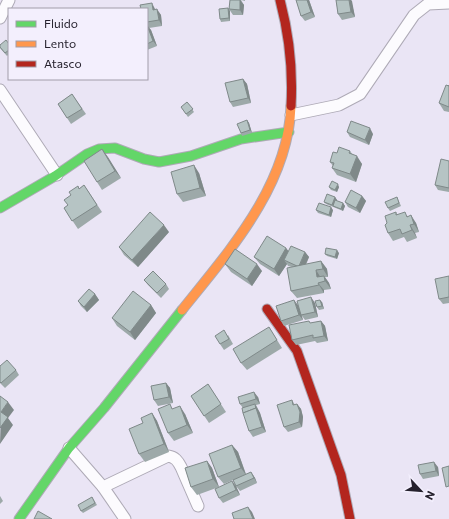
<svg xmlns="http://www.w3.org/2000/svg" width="449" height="519" font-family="Commissioner,sans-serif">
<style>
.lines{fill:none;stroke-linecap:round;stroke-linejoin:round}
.street-casing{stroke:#aeaab6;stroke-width:13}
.fast-casing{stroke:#aeaab6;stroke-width:11}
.slow-casing{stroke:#aeaab6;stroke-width:11}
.jam-casing{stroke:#aeaab6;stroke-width:11}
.street{stroke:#fcfbfe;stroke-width:11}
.fast{stroke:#63d668;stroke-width:9}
.slow{stroke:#ff974d;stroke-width:9}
.jam{stroke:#b3261e;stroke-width:9}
.wall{fill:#9da9a9}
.shaded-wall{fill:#7f8989}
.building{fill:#b6c4c4;stroke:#7f8989}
</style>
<rect width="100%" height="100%" fill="#eae5f5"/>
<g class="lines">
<!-- street casing -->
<g class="street-casing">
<g id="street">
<path d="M0,18l9,-18"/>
<path d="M0,90l57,85"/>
<path d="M291,115l48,-10 21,-11 54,-79 14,-11 21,-1"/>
<path d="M69,448l34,39 65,-31c7,1 10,5 13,11l17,39"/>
<path d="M103,487l22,32"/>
</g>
</g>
<!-- fast casing -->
<g class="fast-casing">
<g id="fast">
<path d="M0,208l55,-32 32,-22 12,-5 16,-1 29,11 15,3 32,-6 50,-17 48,-7"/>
<path d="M19,519l50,-71 35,-40 78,-98"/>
</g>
</g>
<!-- slow casing -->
<g class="slow-casing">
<path id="slow" d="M182,310c48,-60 106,-124 109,-204"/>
</g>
<!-- jam casing -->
<g class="jam-casing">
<g id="jam">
<path d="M280,0c9,34 13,71 11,106"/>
<path d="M267,309l30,42 44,124 9,44"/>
</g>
</g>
<!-- street -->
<use href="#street" class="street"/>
<!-- fast -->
<use href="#fast" class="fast"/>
<!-- slow -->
<use href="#slow" class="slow"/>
<!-- jam -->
<use href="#jam" class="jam"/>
</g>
<!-- wall -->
<g class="wall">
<path d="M229,0h16v1l-4,-1 3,5 -1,10h-10l-4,-6 1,-9z"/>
<path d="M296,0h13l6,17 -10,4 -4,-5z"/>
<path d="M336,0h15l4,17 -13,3 -4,-6z"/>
<path d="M228,8l2,3v10l-9,1 -1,-3z"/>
<path d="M147,9h8l6,6 1,11 -13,2 2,2 6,16 -10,4z"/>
<path d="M9,44v10l-2,2 -7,-8z"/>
<path d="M243,79l4,5 4,19 -18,4 -3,-5z"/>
<path d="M449,85v27l-5,-1 -5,-8z"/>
<path d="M72,94l14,20 -15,10 -13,-20z"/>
<path d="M187,102l7,10 -6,5 -7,-10z"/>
<path d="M247,120l2,3 3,10 -10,3 -1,-3z"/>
<path d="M347,132l26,2 -4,11 -19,-8z"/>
<path d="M102,149l19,29 -19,12 -5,-8z"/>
<path d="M350,151l3,4 9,9 -6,18 -19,-7 -5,-7 1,-2 -3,-4 7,-9z"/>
<path d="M449,161v31l-11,-2 -3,-5z"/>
<path d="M199,173l7,23 -23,6 -6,-8z"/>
<path d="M84,185l18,27 -24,17 -14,-21 4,-3 3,-10z"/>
<path d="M329,187h10l-2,5 -6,-2z"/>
<path d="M362,196l4,5 -6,12 -12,-6 -3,-5z"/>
<path d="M335,197l2,3 -1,1 7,2 2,3 -2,5 -17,-7 -2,-2z"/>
<path d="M397,197l4,9 -11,5 -2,-3z"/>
<path d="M316,210h17l-2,7 -13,-4z"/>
<path d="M396,212l1,2 11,2 8,7 3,9 -4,1 2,5 -10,4 -3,-5 -11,4 -5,-8 -1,-10z"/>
<path d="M169,232l-31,35 -14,-12 -5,-8z"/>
<path d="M286,248l3,4h16l4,5 -3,8 15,-4 6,8 1,8h-3l4,6 2,6 -7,1v3l-27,5 -6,-7 1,-24 -4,-1 -1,-2 -8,12 -19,-12 -6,-7z"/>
<path d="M339,253l-2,6 -10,-3 -2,-2z"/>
<path d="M225,264l37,7 -10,15 -21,-14z"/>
<path d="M449,276v27l-6,1 -4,-5z"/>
<path d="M144,280l22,4 3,5 -8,9 -13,-13z"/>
<path d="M95,294l4,6 -12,12 -6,-6 -3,-5z"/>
<path d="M322,302l2,7 -5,1 -2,-3z"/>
<path d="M315,303l3,14 -13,3 -3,-4 1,4 -19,6 -3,-5 17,-16 2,4z"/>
<path d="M151,305l5,8 -21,27 -18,-14 -5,-8z"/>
<path d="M321,321l4,5 3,15 -11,2 -2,-2 -19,4 -4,-5 19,-17z"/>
<path d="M269,327l13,21 -35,22 -6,-7z"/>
<path d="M228,335l5,9 -9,6 -4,-6z"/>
<path d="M0,366l16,4 3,5 -14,13 -5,-5z"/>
<path d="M166,383l4,5 3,15 -15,3 -4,-6z"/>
<path d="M208,384l18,28 -17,11 -18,-27z"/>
<path d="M258,397l2,7 -4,1 4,8 6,19 -13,5 -4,-6 -6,-23 -3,-4z"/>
<path d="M292,400l3,5 2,-1 4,5 2,8 -1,10 -14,5 -4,-5z"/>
<path d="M152,413l5,8 12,31 -24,10 -6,-8z"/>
<path d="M185,414l8,19 -19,8 -6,-8z"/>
<path d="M232,445l6,7 8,22 5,-2 4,6 2,5 -17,8 -4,-5 -3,-6 -9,4 -6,-7z"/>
<path d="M207,461l5,7 7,19 -22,8 -6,-8z"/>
<path d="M438,467l1,9 -16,3 -3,-5z"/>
<path d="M236,486l4,9 -17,8 -4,-5z"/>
<path d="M0,496l3,5 -3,3z"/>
<path d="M92,497l5,8 -14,8 -2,-2z"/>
</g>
<!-- shaded-wall -->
<g class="shaded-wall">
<path d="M240,0l4,5 -1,10 -3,-5z"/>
<path d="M307,0h2l6,17 -4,-5z"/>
<path d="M349,0h2l1,1 3,16 -4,-5z"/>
<path d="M152,3l3,6 1,6 -3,-5z"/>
<path d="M228,8l2,3v10l-1,-3z"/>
<path d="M157,9l4,6 1,11 -3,-6z"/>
<path d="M147,25l4,5 6,16 -4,-5z"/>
<path d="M243,79l4,5 4,19 -3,-5z"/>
<path d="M247,120l2,3 3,10 -2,-3z"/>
<path d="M370,128l3,6 -4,11 -4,-5z"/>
<path d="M102,149l6,8 13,21 -6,-7z"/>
<path d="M357,156l5,8 -6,18 -6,-8z"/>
<path d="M194,165l5,8 7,23 -6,-8z"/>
<path d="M338,184l1,3 -2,5 -2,-2z"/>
<path d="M362,196l4,5 -6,12 -4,-5z"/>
<path d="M335,197l2,3 -3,6h-1l1,1 -2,-2z"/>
<path d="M343,203l2,3 -2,5 -2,-2z"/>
<path d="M331,207l2,3 -2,7 -2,-2z"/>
<path d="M411,215l5,8 3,9 -5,-8z"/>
<path d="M164,225l5,7 -31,35 -6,-7z"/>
<path d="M410,225l5,8 2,5 -5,-8z"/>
<path d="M286,248l6,8 -8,4 3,4 -8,12 -5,-7z"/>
<path d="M337,250l2,3 -2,6 -2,-2z"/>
<path d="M305,252l4,5 -7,15 -3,-5z"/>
<path d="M321,261l6,8 1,8 -5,-8z"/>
<path d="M257,264l5,7 -10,15 -5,-7z"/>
<path d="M316,270l5,8 -4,-1z"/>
<path d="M324,276l5,7 2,6 -6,-8z"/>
<path d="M318,283l6,7v3l-5,-8z"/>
<path d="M95,294l4,6 -12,12 -3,-5z"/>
<path d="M311,297l4,6 3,14 -3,-5z"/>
<path d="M294,300l4,5 5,15 -4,-5z"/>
<path d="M320,300l2,2 2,7 -2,-3z"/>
<path d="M151,305l5,8 -21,27 -5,-8z"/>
<path d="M321,321l4,5 3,15 -4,-5z"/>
<path d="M166,383l4,5 3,15 -4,-6z"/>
<path d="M254,392l4,5 2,7 -4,-5z"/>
<path d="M8,402l6,8 -6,8 5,7 -13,19 1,-32z"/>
<path d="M255,404l5,9 6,19 -4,-5z"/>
<path d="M297,404l4,5 2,8 -1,10 -3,-5z"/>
<path d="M180,406l5,8 8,19 -6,-8z"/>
<path d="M152,413l5,8 12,31 -5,-8z"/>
<path d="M232,445l6,7 8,23 -5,-7z"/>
<path d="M207,461l5,7 7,19 -6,-8z"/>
<path d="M434,462l4,5 1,9 -3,-5z"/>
<path d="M251,472l4,6 2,5 -3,-5z"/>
<path d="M232,481l4,5 4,9 -4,-5z"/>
<path d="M248,507l4,5 3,7h-2z"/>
</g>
<!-- building -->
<g class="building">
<path d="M230,0h10v10l-11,-1z"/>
<path d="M296,0h11l4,12 -10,4z"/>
<path d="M336,0h13l2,12 -13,2z"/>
<path d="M152,3l1,7 4,-1 2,11 -12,2v-13h-6l-1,-4z"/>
<path d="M228,8l1,10 -9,1 -1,-10z"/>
<path d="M147,25l6,16 -6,3z"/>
<path d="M6,40l3,4v6l-4,3 -5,-6v-2z"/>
<path d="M243,79l5,19 -18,4 -5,-19z"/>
<path d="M446,85l3,1v-1v22l-10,-4z"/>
<path d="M72,94l10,15 -15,9 -9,-14z"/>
<path d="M187,102l6,7 -7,5 -5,-7z"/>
<path d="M247,120l3,10 -9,3 -4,-9z"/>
<path d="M351,121l19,7 -5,12 -18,-8z"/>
<path d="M339,147l11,4 -1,2 8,3 -7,18 -18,-6 2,-5 -4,-1 3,-10 4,1z"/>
<path d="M102,149l13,22 -18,11 -13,-21z"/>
<path d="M441,159l8,2v27l-14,-3z"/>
<path d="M194,165l6,23 -23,6 -6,-22z"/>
<path d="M332,181l6,3 -3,6 -6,-3z"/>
<path d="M84,185l13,20 -25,16 -8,-13 4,-3 -4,-5 7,-5 -2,-3 9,-6 1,3z"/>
<path d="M351,190l11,6 -6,12 -11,-6z"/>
<path d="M327,194l8,3 -3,8 -8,-3z"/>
<path d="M397,197l2,6 -11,5 -3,-6z"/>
<path d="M335,200l8,3 -2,6 -8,-3z"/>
<path d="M319,203l12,4 -2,8 -13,-5z"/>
<path d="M150,212l14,13 -32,35 -13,-13z"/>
<path d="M396,212v3l9,-3 2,5 4,-2 3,9 -4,1 2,5 -10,4 -2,-5 -12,4 -3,-8 2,-2 -2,-7z"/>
<path d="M267,236l19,12 -12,21 -20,-12z"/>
<path d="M291,246l14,6 -6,14h-2l-13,-6z"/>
<path d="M326,248l11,2 -2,7 -10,-3z"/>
<path d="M235,249l22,15 -10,15 -22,-15z"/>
<path d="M321,261l2,8 -7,1 1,7 7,-1 1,5 -7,2 1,2 -28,6 -4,-23z"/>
<path d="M153,271l13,13 -9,9 -13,-13z"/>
<path d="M449,276v21l-10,2 -4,-20z"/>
<path d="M89,289l6,5 -11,13 -6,-6z"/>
<path d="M133,291l18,14 -21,27 -18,-14z"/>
<path d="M311,297l4,15 -14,3 -4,-14z"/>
<path d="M294,300l5,15 -18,6 -5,-15z"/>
<path d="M320,300l2,6 -5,1 -2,-6z"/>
<path d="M309,321l1,2 11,-2 3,15 -11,2v-3l-21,5 -3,-15z"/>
<path d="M269,327l8,13 -36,23 -8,-14z"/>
<path d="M224,330l5,9 -9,5 -5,-8z"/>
<path d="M7,360l9,10 -15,13 -1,-1v-16z"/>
<path d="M166,383l3,14 -15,3 -3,-14z"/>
<path d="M208,384l13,20 -17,12 -13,-20z"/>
<path d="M254,392l2,7 -16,5 -2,-7z"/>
<path d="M0,396l8,6 -7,10 7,5 -8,11z"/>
<path d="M292,400l1,5 4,-1 3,8 -1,10 -15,5 -7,-22z"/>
<path d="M170,404l2,5 8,-3 7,19 -19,8 -10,-24z"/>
<path d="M255,404l1,6v-2l-13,5 -1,-5z"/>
<path d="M256,408l6,19 -13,4 -6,-18z"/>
<path d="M152,413l12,31 -25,10 -10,-25 14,-6 -2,-5z"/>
<path d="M232,445l9,23 -23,9 -9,-23z"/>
<path d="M207,461l6,18 -22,8 -6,-19z"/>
<path d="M434,462l2,9 -16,3 -2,-9z"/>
<path d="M449,466v20l-3,1 -4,-19z"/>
<path d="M251,472l3,6 -18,8 -3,-6z"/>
<path d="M232,481l4,9 -17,8 -4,-9z"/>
<path d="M92,497l3,6 -14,8 -3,-6z"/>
<path d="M248,507l5,12h-19l-2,-6z"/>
<path d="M38,511l14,8h-18z"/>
</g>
<!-- legend -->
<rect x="8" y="8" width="140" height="72" fill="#f3effd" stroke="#a19daa"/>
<rect x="16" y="21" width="20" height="6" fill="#63d668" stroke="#a19daa"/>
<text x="44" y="28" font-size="12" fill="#25212d">Fluido</text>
<rect x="16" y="41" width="20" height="6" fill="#ff974d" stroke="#a19daa"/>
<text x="44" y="48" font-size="12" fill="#25212d">Lento</text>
<rect x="16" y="61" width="20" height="6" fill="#b3261e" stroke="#a19daa"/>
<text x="44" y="68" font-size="12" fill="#25212d">Atasco</text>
<!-- north arrow -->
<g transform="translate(421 491) rotate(116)" stroke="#f3effd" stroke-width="3" paint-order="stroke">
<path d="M0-3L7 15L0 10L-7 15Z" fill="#25212d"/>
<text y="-6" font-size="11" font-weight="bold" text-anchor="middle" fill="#25212d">N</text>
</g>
</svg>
